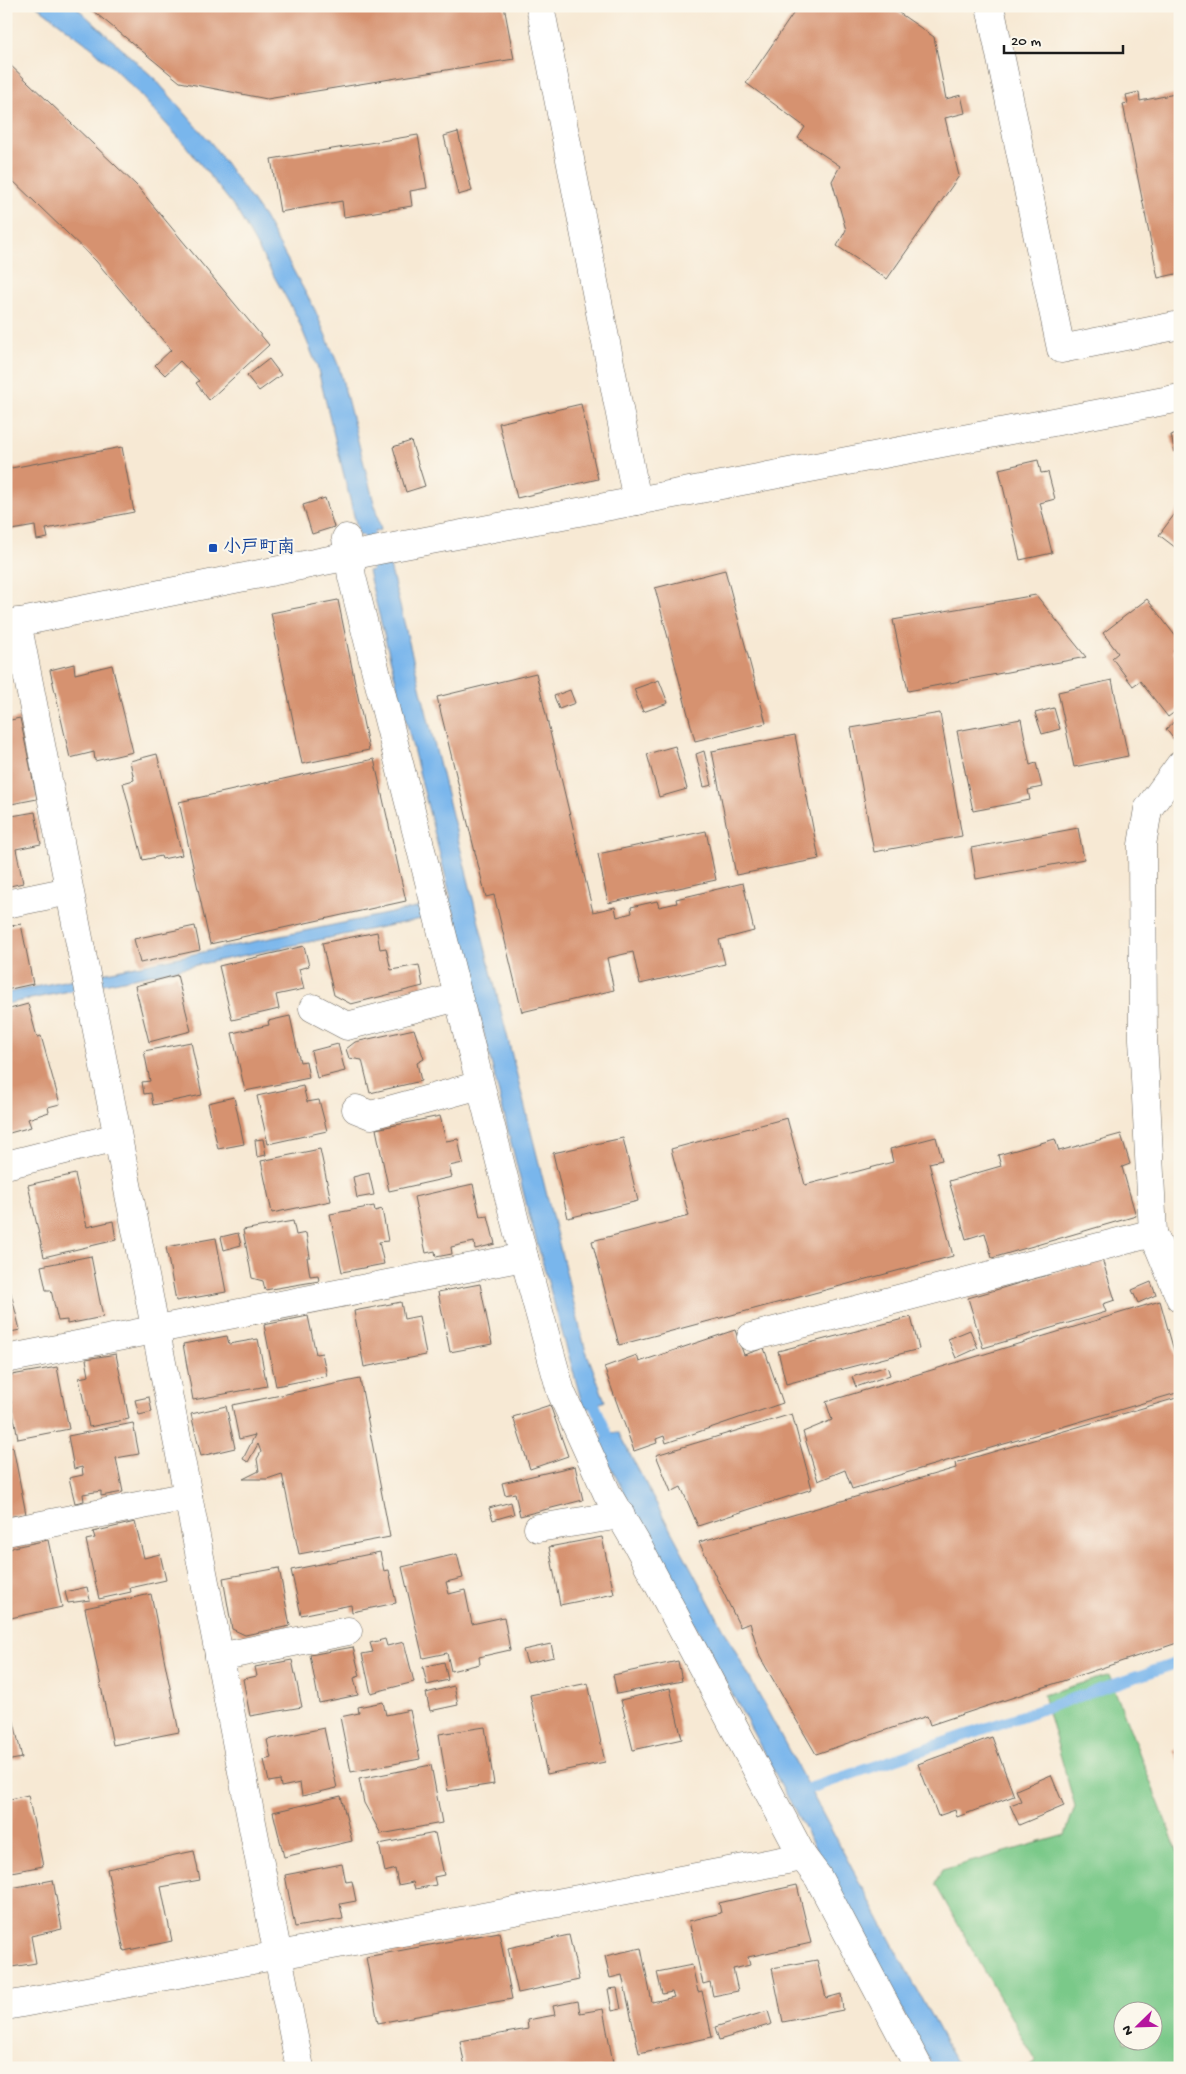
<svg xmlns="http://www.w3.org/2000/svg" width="1186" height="2074" font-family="'Gochi Hand','Klee One',sans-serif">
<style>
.green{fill:#7ac989;stroke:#4b7252;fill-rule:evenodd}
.water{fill:#79b6ec;stroke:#4a6984}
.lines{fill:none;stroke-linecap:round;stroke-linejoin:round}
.stream{stroke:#79b6ec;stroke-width:11}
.building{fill:#d6926f}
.minor-casing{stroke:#69645c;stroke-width:29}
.minor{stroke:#fff;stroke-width:28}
.transit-dot{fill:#1a4fb4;stroke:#fbf7ec;stroke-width:2}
.labels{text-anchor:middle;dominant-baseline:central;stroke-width:4;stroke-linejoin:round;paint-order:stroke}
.transit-label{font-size:18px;font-weight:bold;fill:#164399;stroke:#fbf7ec;text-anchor:start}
</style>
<rect width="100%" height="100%" fill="#fbf7ec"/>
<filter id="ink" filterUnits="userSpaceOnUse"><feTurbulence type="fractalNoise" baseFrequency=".02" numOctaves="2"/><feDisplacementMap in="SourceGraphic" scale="10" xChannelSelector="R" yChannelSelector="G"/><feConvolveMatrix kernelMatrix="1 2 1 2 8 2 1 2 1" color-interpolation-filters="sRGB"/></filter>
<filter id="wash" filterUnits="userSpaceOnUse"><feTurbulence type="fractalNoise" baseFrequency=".0096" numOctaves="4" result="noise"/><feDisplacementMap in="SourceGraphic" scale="20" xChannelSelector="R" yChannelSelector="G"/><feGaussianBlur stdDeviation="1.12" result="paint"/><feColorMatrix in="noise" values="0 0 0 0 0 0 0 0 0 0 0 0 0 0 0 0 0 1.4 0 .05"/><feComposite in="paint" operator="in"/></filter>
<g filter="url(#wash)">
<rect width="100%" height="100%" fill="#f7e9d4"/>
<!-- green -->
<path class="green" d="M1109,1675l71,183v210h-155l11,-7 -101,-177 7,-14 123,-35 10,-29 -32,-111zM1124,2012h30v30h-30z"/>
<!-- water -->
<g class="water">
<path d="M37,6h38l80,73 57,65 52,73 51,93 24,57 42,163 -22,6 -42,-170 -20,-49 -61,-108 -50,-63 -52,-58 -42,-40z"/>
<path d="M390,566l195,782 20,53 -21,9 -57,-203 -74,-298 -22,8 -425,87v-11l414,-86 31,-9 -83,-327z"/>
<path d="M618,1432l341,636h-26l-337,-628z"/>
</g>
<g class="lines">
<!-- stream -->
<g class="stream">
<path d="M365,520l16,62"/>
<path d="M589,1392l24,56"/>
<path d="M799,1792l381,-130"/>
</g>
</g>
<g id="blocks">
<!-- building -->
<g class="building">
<path d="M87,6h417l10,53 -247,40 -87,-17z"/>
<path d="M796,6h93l45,31 12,62 15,-4 4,18 -20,5 14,58 -72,103 -50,-33 9,-16 -14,-49 8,-15 -42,-28 7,-11 -59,-44 51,-75z"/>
<path d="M6,61l131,125 132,159 -60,55 -13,-17 3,-2 -19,-20 -15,14 -10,-10 16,-15 -75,-89 -88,-85 -2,2z"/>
<path d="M1139,92l1,9 40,-8v180l-22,5 -35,-174 5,-1 -2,-8z"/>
<path d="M458,132l14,59 -14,4 -14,-59z"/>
<path d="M418,135l9,53 -17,3 2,15 -68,11 -2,-16 -62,11 -9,-53z"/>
<path d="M269,359l12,16 -22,16 -12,-15z"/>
<path d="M581,404l17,75 -81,19 -18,-75z"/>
<path d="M1180,433v19l-5,1 -4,-18z"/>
<path d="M411,441l14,45 -19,6 -13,-45z"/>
<path d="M122,447l12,65 -88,17 2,9 -11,2 -2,-14 -29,5v-62z"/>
<path d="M1038,460l3,13 7,-1 7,27 -15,4 12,50 -32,7 -21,-91z"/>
<path d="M325,498l9,29 -22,7 -9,-29z"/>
<path d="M1180,507v44l-21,-16z"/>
<path d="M725,570l41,153 -71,18 -40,-153z"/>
<path d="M1036,595l50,62 -178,34 -15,-71z"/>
<path d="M1147,599l33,43v3l-7,6 7,8v49l-12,9 -28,-36 -7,5 -21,-28 6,-5 -15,-20z"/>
<path d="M338,600l31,150 -67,14 -31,-151z"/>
<path d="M74,664l1,10 37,-9 21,87 -38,9 -1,-9 -24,6 -20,-88z"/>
<path d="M536,673l57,239 22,-5 2,10 15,-4 -1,-6 26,-6 2,6 18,-4 -1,-4 67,-16 11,48 -35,9 6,24 -85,20 -7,-32 -26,6 7,32 -92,22 -28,-117 -8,2 -49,-200z"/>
<path d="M659,680l9,23 -25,9 -9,-23z"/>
<path d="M1112,680l16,76 -54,11 -16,-75z"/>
<path d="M570,690l5,13 -16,6 -5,-13z"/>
<path d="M1054,708l6,21 -18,5 -7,-21z"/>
<path d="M940,713l22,123 -88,16 -23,-124z"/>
<path d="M1180,717v19l-5,5 -9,-12z"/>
<path d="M20,718l17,81 -31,6v-84z"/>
<path d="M1021,719l9,46 6,-2 6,24 -14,3 2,10 -57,11 -16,-80z"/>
<path d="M795,735l24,124 -83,16 -24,-124z"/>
<path d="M675,746l12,43 -28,8 -12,-43z"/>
<path d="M704,751l8,34 -8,2 -8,-33z"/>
<path d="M157,754l25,101 -20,4 -1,-3 -18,4 -20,-77 11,-3 -4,-19z"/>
<path d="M374,759l32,142 -196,43 -31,-142z"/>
<path d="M35,812l6,32 -25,5 7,34 -17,4v-70z"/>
<path d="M1078,828l6,31 -108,20 -5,-31z"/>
<path d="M706,831l10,49 -108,23 -10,-49z"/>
<path d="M21,924l12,60 -27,6v-63z"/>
<path d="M195,926l5,24 -60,13 -6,-24z"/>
<path d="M377,932l3,17 6,-1 5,22 28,-5 4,21 -72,18 -17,-9 -12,-52z"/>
<path d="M304,946l5,20 -10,3 5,20 -28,6 3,14 -47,11 -13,-54z"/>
<path d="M177,975l14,56 -42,11 -14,-56z"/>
<path d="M28,1004l9,33 4,-1 19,68 -12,3 1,5 -21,7 3,8 -25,7v-124z"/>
<path d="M290,1016l10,46 6,-1 3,17 -64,13 -13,-58 37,-8 -1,-4z"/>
<path d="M414,1029l10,30 -7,4 4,18 -51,12 -8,-33 -13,-2 -3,-9 9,-7z"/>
<path d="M191,1042l11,53 -49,10 -2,-12 -7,1 -2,-12 8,-1 -6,-30z"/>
<path d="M338,1044l7,27 -28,7 -6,-27z"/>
<path d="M303,1086l4,16 12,-2 8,31 -59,13 -11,-48z"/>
<path d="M234,1097l10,47 -26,5 -10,-46z"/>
<path d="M440,1116l6,25 12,-2 5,24 -14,3 3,11 -63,14 -13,-62z"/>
<path d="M787,1118l18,67 88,-23 -3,-13 46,-12 6,23 -13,3 24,93 -334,89 -27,-104 97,-25 -18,-67z"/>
<path d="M1121,1134l9,30 -8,3 14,49 -144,42 -7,-25 -19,6 -17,-58 52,-15 -3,-11 57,-16 4,12z"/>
<path d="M623,1138l15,63 -70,17 -15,-65z"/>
<path d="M263,1139l3,16 -9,2 -2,-17z"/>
<path d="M320,1149l11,52 -59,12 -11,-52z"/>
<path d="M369,1173l5,22 -17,3 -4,-21z"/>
<path d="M75,1174l12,53 26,-6 3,19 -72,17 -16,-72z"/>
<path d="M473,1184l7,33 8,-1 7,28 -20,5 -1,-7 -23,5 1,7 -16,3 -1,-6 -9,2 -12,-56z"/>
<path d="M374,1206l1,5 7,-2 6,32 -9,1 5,22 -42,8 -12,-58z"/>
<path d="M293,1221l3,14 10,-2 4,24h-3l3,19 8,-1 1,6 -54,9 -2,-9 -11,-3 -9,-48z"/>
<path d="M238,1233l3,12 -17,5 -3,-13z"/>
<path d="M216,1238l10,54 -50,9 -10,-54z"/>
<path d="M91,1256l12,61 -36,7v-4l-9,1 -7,-31h-5l-5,-24z"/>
<path d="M1102,1259l13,41 -12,4 3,8 -123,36 -15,-50z"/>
<path d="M6,1273l14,57 -14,3z"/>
<path d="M1151,1282l5,13 -18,8 -6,-13z"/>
<path d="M480,1284l12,60 -42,8 -12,-60z"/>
<path d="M1160,1301l20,71v20l-328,97 -7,-19 -27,11 -15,-49 29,-12 -6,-18z"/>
<path d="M401,1302l3,17 15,-3 7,39 -62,12 -10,-56z"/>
<path d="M308,1316l8,38 6,-1 5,23 -51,10 -12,-61z"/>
<path d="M911,1317l8,32 -133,35 -8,-33z"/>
<path d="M735,1330l9,25 20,-7 19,55 -117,40 -2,-7 -8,3 1,4 -23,8 -30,-84 33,-12 2,7z"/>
<path d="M970,1330l8,18 -22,10 -8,-19z"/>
<path d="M227,1336l2,8 29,-5 9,47 -74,14 -10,-56z"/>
<path d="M116,1354l13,65 -40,8 -10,-49 10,-2 -3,-17z"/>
<path d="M887,1366l3,9 -34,12 -4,-10z"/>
<path d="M57,1367l12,62 -51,10 -12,-63z"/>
<path d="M360,1379l30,158 -91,17 -17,-80 -15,5h-24l16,-8 -2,-12 4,-7 -3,-8 -10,18 -5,-3 12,-24 -16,4 -7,-34z"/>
<path d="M149,1397l3,15 -13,3 -4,-15z"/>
<path d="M1180,1397v245l-250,83 -3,-9 -111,38 -56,-97 -10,-34 -10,4 -41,-85 257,-74 -1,-5z"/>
<path d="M550,1405l18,51 -38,13 -17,-52z"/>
<path d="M226,1406l9,42 -34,8 -10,-42z"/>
<path d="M792,1414l20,75 -114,37 -17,-39 -10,5 -15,-37z"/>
<path d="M133,1423l6,31 -23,4 7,34 -22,4v-5l-18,3 1,7 -9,2 -6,-25 14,-3 -1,-8 -8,2 -6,-33z"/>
<path d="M13,1447l13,67 -19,3 -1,-68z"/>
<path d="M575,1466l8,34 -63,16 -5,-23 -10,2 -3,-12z"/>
<path d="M511,1502l3,12 -21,6 -4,-12z"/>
<path d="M135,1522l9,36 16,-4 6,26 -36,8 1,4 -32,7 -13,-59 9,-2 -2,-6z"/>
<path d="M602,1537l12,57 -54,11 -11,-58z"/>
<path d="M48,1540l14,67 -56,12v-67l8,-5z"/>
<path d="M380,1552l4,19 5,-1 7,33 -44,9 -1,-7 -50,10 -10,-45z"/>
<path d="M457,1554l6,24 -17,4 3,12 16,-4 7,34 32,-7 6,33 -31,7 1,7 -29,7 -4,-18 -24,5 -21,-91z"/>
<path d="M279,1568l11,58 -45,9 -13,-6 -9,-51z"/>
<path d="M87,1587l3,13 -22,3 -3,-11z"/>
<path d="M151,1594l28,138 -66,13 -28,-137z"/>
<path d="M385,1639l2,7 17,-4 10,40 -43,11 -9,-39 11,-2 -3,-9z"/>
<path d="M551,1644l3,13 -27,6 -4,-13z"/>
<path d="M353,1647l7,29 -6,2 4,17 -39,8 -9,-48z"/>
<path d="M292,1660l10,47 -52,9 -7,-37 14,-3 -2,-9z"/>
<path d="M678,1661l4,20 -65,13 -4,-19z"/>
<path d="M444,1662l4,18 -21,5 -4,-18z"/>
<path d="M588,1683l17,79 -58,12 -17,-79z"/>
<path d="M6,1686l16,72 -16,3z"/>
<path d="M454,1686l4,19 -28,6 -4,-18z"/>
<path d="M670,1688l12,51 -49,11 -12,-50z"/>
<path d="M383,1702l3,13 24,-5 10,49 -69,13 -11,-55 19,-4 -1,-6z"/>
<path d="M485,1727l9,57 -46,7 -9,-57z"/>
<path d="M324,1728l13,60 -35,8 -2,-13 -19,4 -1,-7 -11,2 -5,-22 7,-2 -4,-18z"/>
<path d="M992,1737l22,59 -57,21 -2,-7 -17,6 -20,-52z"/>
<path d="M1180,1747v18l-7,-15z"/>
<path d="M431,1765l11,58 -61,11 -17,-31 -5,-24z"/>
<path d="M1051,1775l13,31 -45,19 -9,-20 11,-4 -5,-11z"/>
<path d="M28,1795l15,71 -37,7v-73z"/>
<path d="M341,1796l11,45 -68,16 -11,-45z"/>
<path d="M435,1833l9,42 -10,2 2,8 -21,4 -2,-7 -15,3 -3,-16 -10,3 -6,-28z"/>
<path d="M194,1851l6,29 -39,7 11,54 -48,10 -17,-82z"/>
<path d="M342,1864l4,18 6,-1 4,20 -16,3 3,15 -48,8 -10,-52z"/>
<path d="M53,1880l9,49 -31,7 5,27 -30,5v-79z"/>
<path d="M797,1885l14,58 -63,14 2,8 -17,4 5,22 -25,5 -3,-14 -7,2 -14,-63 32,-8 -2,-10z"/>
<path d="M499,1932l13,67 -134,24 -12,-66z"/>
<path d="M569,1935l10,45 -61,13 -10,-45z"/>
<path d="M641,1948l11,54 22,-5 -2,-5 -10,2 -5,-22 35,-7 6,27 4,-1 10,46 -73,16 -17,-78 -12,3 -5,-22z"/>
<path d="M817,1960l9,38 15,-4 2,16 -60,12 -11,-54z"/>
<path d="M617,1988l4,21 -9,2 -4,-22z"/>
<path d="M578,2001l2,12 23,-4 11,59h-149l-5,-27 68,-12 -1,-9 28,-5 -2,-9z"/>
<path d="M768,2011l4,13 -53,16 -4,-13z"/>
</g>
</g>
</g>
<g filter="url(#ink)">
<use href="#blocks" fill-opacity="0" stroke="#69645c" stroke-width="1"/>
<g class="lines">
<!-- minor casing -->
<g class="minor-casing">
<g id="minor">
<path d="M540,6l97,495"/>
<path d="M990,6l71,343 119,-24"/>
<path d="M346,538l6,39 172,680 37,135 46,101 31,53 165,311 15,20 101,191"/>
<path d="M17,622l283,1446"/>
<path d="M6,625l393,-79 781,-148"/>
<path d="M1180,765l-32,44 -6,36 1,194 10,194 27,65"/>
<path d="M6,904l63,-13"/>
<path d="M313,1008l34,18 111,-29"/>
<path d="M356,1109l15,6 109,-30"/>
<path d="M6,1165l111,-28"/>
<path d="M751,1337l402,-104"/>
<path d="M6,1359l518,-102"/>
<path d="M538,1528l83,-13"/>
<path d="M6,1532l182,-36"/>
<path d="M219,1657l129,-26"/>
<path d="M6,2006l797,-149"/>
</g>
</g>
<!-- minor -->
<use href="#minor" class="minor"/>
</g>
</g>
<!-- markers -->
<rect class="transit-dot" x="208" y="543" width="10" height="10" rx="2.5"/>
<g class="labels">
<!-- transit labels -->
<g class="transit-label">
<text x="223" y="548">小戸町南</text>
</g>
</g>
<!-- margin -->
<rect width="1186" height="2074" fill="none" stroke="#fbf7ec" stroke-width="25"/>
<!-- north arrow -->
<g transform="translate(1138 2026) rotate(247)"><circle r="24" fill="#fbf7ec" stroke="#a29f99"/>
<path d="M0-4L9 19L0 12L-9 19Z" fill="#b5179e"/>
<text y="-8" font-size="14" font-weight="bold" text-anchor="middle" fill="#1c1c1c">N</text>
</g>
<!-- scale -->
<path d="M1004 45v8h119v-8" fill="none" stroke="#1c1c1c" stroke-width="2.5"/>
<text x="1011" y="45" font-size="15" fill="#1c1c1c" stroke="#fbf7ec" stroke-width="4" paint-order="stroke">20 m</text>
</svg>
